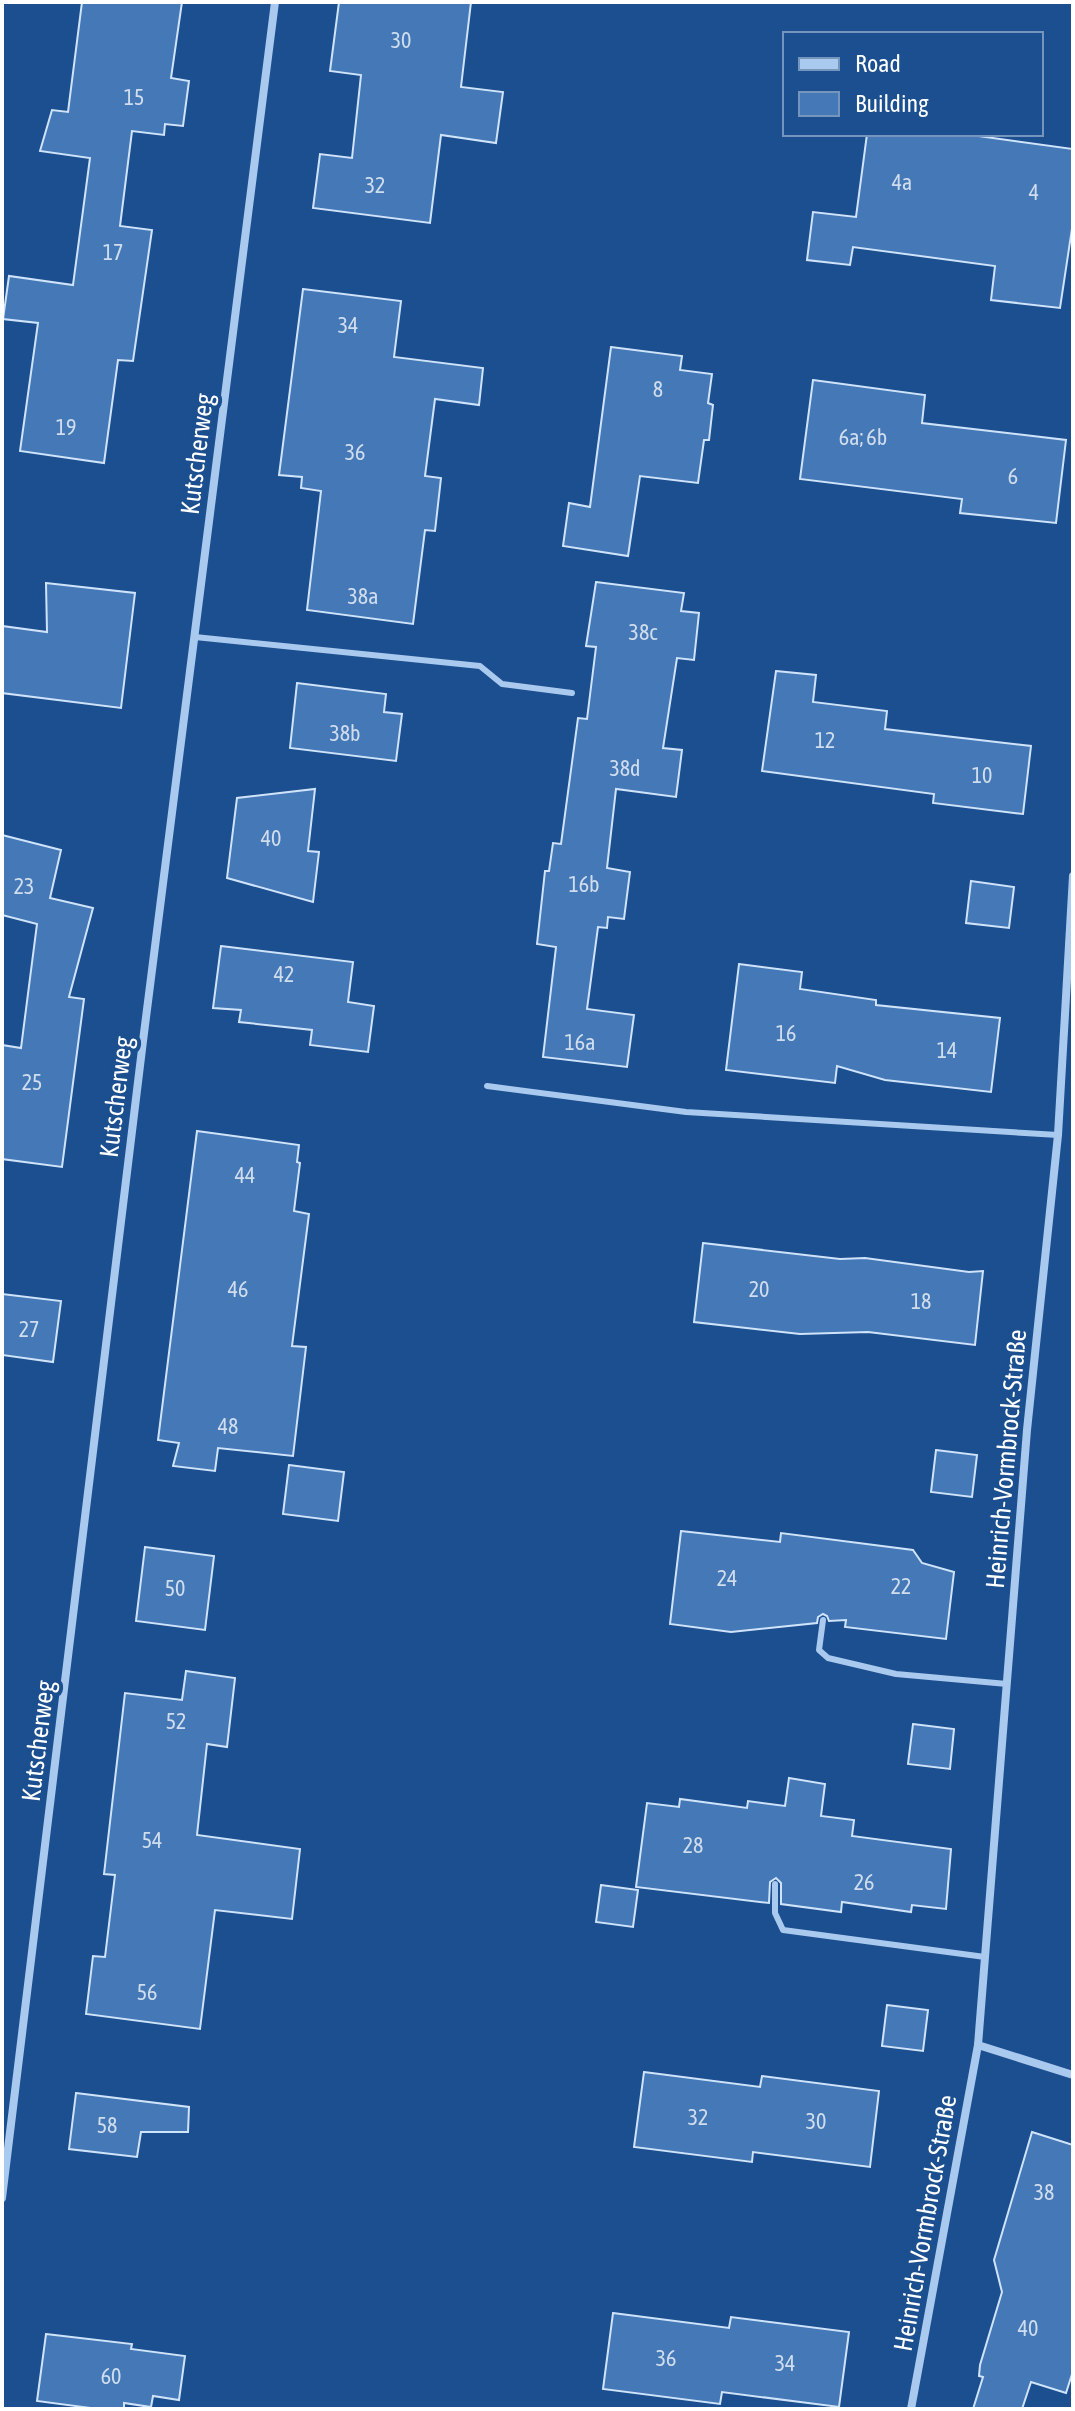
<svg xmlns="http://www.w3.org/2000/svg" width="1075" height="2411" font-family="'Asap Condensed',sans-serif">
<style>
.building{fill:#4478b7;stroke:#cfe3fa;stroke-width:2}
.lines{fill:none;stroke-linecap:round;stroke-linejoin:round}
.service{stroke:#a9c9ee;stroke-width:6}
.minor{stroke:#a9c9ee;stroke-width:8}
.labels{text-anchor:middle;dominant-baseline:central;stroke-width:8;stroke-linejoin:round;paint-order:stroke}
.number-label{font-size:22px;fill:#d0dded}
.street-label{font-size:26px;fill:#fff;stroke:#1b4f8f}
</style>
<rect width="100%" height="100%" fill="#1b4f8f"/>
<!-- building -->
<g class="building">
<path d="M82,2h100l-11,76 18,3 -6,45 -18,-2 -1,11 -32,-4 -12,95 32,4 -19,131 -15,-1 -14,103 -84,-12 18,-128 -35,-4 6,-43 64,9 17,-127 -50,-7 12,-41 16,2z"/>
<path d="M339,2h132l-10,85 42,5 -7,51 -55,-8 -11,88 -117,-15 7,-54 32,4 9,-83 -31,-4z"/>
<path d="M867,134h97l109,15v73l-13,86 -69,-8 4,-34 -142,-19 -3,18 -43,-5 6,-48 43,5z"/>
<path d="M303,289l98,12 -7,56 89,11 -4,37 -44,-6 -10,77 16,2 -6,53 -10,-1 -12,94 -106,-14 14,-119 -20,-3 1,-11 -23,-2z"/>
<path d="M611,347l71,9 -2,14 32,4 -4,29 5,2 -4,35h-5l-6,43 -58,-7 -12,80 -65,-10 6,-43 21,4z"/>
<path d="M813,380l112,15 -3,28 144,17 -10,83 -96,-10 2,-14 -162,-20z"/>
<path d="M596,582l88,11 -3,18 18,2 -5,47 -17,-2 -14,90 19,2 -6,47 -60,-8 -9,79 23,4 -6,47 -16,-2 -1,11 -9,-1 -11,82 47,6 -7,52 -84,-10 13,-110 -19,-3 8,-73h4l4,-28 8,1 17,-126 9,1 9,-72 -10,-1z"/>
<path d="M46,583l89,10 -14,115 -119,-15v-67l45,6z"/>
<path d="M776,671l40,4 -3,27 74,9 -2,18 146,17 -8,68 -90,-11 1,-9 -172,-23z"/>
<path d="M297,683l89,11 -2,18 18,2 -6,47 -106,-13z"/>
<path d="M315,789l-7,62 11,1 -6,50 -86,-24 10,-80z"/>
<path d="M2,835l59,15 -11,48 43,10 -24,89 15,2 -22,168 -60,-8v-114l19,3 16,-124 -35,-9z"/>
<path d="M971,881l43,6 -5,41 -43,-5z"/>
<path d="M221,946l132,16 -5,40 26,4 -6,46 -58,-7 2,-15 -73,-8 2,-12 -28,-2z"/>
<path d="M739,964l63,8 -2,17 76,11v5l124,13 -9,74 -106,-12 -48,-14 -2,17 -109,-13z"/>
<path d="M197,1131l102,14 -2,17 3,1 -6,48 15,3 -17,132 14,1 -13,109 -75,-8 -3,23 -42,-5 6,-23 -21,-3z"/>
<path d="M703,1243l137,16 25,-1 104,14 14,-1 -8,74 -107,-13 -68,2 -106,-12z"/>
<path d="M2,1294l59,7 -8,61 -51,-7z"/>
<path d="M936,1450l41,5 -5,42 -41,-5z"/>
<path d="M289,1465l55,7 -6,49 -55,-7z"/>
<path d="M681,1531l99,11 1,-9 132,17 9,13 32,9 -8,67 -101,-12 1,-7 -17,1 -2,-5 -4,-2 -5,3 -1,6 -86,9 -61,-8z"/>
<path d="M145,1547l69,9 -9,74 -69,-9z"/>
<path d="M186,1671l49,7 -8,69 -20,-3 -10,91 103,14 -8,70 -77,-9 -15,119 -114,-15 7,-58 12,1 10,-82 -11,-1 21,-181 57,7z"/>
<path d="M913,1724l41,5 -4,40 -42,-5z"/>
<path d="M789,1778l36,6 -4,32 33,4 -2,16 99,13 -5,60 -34,-4 -1,7 -69,-10 -1,10 -60,-8v-21l-5,-5 -6,4 -1,21 -133,-16 11,-84 32,4 1,-8 67,9 1,-7 37,5z"/>
<path d="M601,1885l37,5 -5,37 -37,-5z"/>
<path d="M887,2005l41,5 -5,41 -41,-5z"/>
<path d="M644,2072l116,15 2,-11 117,15 -9,76 -117,-15 -1,10 -118,-15z"/>
<path d="M76,2093l113,14 -1,25h-47l-4,25 -68,-8z"/>
<path d="M1032,2132l41,13v226l-7,22 -35,-11 -9,27h-49l10,-32 -4,-1 1,-11 22,-73 -8,-32z"/>
<path d="M613,2313l116,15 2,-11 118,15 -10,75 -117,-15 -2,12 -117,-15z"/>
<path d="M46,2334l86,10 -1,5 54,7 -6,44 -26,-4 -2,11 -27,-4v6h-26l-61,-8z"/>
</g>
<g class="lines">
<!-- service -->
<g class="service">
<path d="M195,637l285,29 22,18 70,9"/>
<path d="M487,1086l199,26 372,23"/>
<path d="M823,1620l-4,30 9,8 68,16 111,10"/>
<path d="M775,1884v29l8,17 202,27"/>
</g>
<!-- minor -->
<g class="minor">
<path d="M1073,876l-15,259 -31,295 -49,615 95,30"/>
<path d="M2,2198l141,-1157 132,-1039"/>
<path d="M911,2409l67,-364"/>
</g>
</g>
<g class="labels">
<!-- number labels -->
<g class="number-label">
<text x="401" y="40">30</text>
<text x="134" y="97">15</text>
<text x="902" y="182">4a</text>
<text x="375" y="185">32</text>
<text x="1034" y="192">4</text>
<text x="113" y="252">17</text>
<text x="348" y="325">34</text>
<text x="658" y="389">8</text>
<text x="66" y="427">19</text>
<text x="863" y="437">6a; 6b</text>
<text x="355" y="452">36</text>
<text x="1013" y="476">6</text>
<text x="363" y="596">38a</text>
<text x="643" y="632">38c</text>
<text x="345" y="733">38b</text>
<text x="825" y="740">12</text>
<text x="625" y="768">38d</text>
<text x="982" y="775">10</text>
<text x="271" y="838">40</text>
<text x="584" y="884">16b</text>
<text x="24" y="886">23</text>
<text x="284" y="974">42</text>
<text x="786" y="1033">16</text>
<text x="580" y="1042">16a</text>
<text x="947" y="1050">14</text>
<text x="32" y="1082">25</text>
<text x="245" y="1175">44</text>
<text x="238" y="1289">46</text>
<text x="759" y="1289">20</text>
<text x="921" y="1301">18</text>
<text x="29" y="1329">27</text>
<text x="228" y="1426">48</text>
<text x="727" y="1578">24</text>
<text x="901" y="1586">22</text>
<text x="175" y="1588">50</text>
<text x="176" y="1721">52</text>
<text x="152" y="1840">54</text>
<text x="693" y="1845">28</text>
<text x="864" y="1882">26</text>
<text x="147" y="1992">56</text>
<text x="698" y="2117">32</text>
<text x="816" y="2121">30</text>
<text x="107" y="2125">58</text>
<text x="1044" y="2192">38</text>
<text x="1028" y="2328">40</text>
<text x="666" y="2358">36</text>
<text x="785" y="2363">34</text>
<text x="111" y="2376">60</text>
</g>
<!-- street labels -->
<g class="street-label">
<text transform="translate(197 454) rotate(-83)">Kutscherweg</text>
<text transform="translate(116 1097) rotate(-83)">Kutscherweg</text>
<text transform="translate(1006 1459) rotate(-85)">Heinrich-Vormbrock-Straße</text>
<text transform="translate(38 1741) rotate(-83)">Kutscherweg</text>
<text transform="translate(925 2223) rotate(-80)">Heinrich-Vormbrock-Straße</text>
</g>
</g>
<!-- border -->
<rect width="1075" height="2411" fill="none" stroke="#ffffff" stroke-width="8"/>
<!-- legend -->
<rect x="783" y="32" width="260" height="104" fill="#1b4f8f" stroke="#7695bc" stroke-width="2"/>
<rect x="799" y="58" width="40" height="12" fill="#a9c9ee" stroke="#7695bc" stroke-width="2"/>
<text x="855" y="72" font-size="24" fill="#ffffff">Road</text>
<rect x="799" y="92" width="40" height="24" fill="#4478b7" stroke="#7695bc" stroke-width="2"/>
<text x="855" y="112" font-size="24" fill="#ffffff">Building</text>
</svg>
